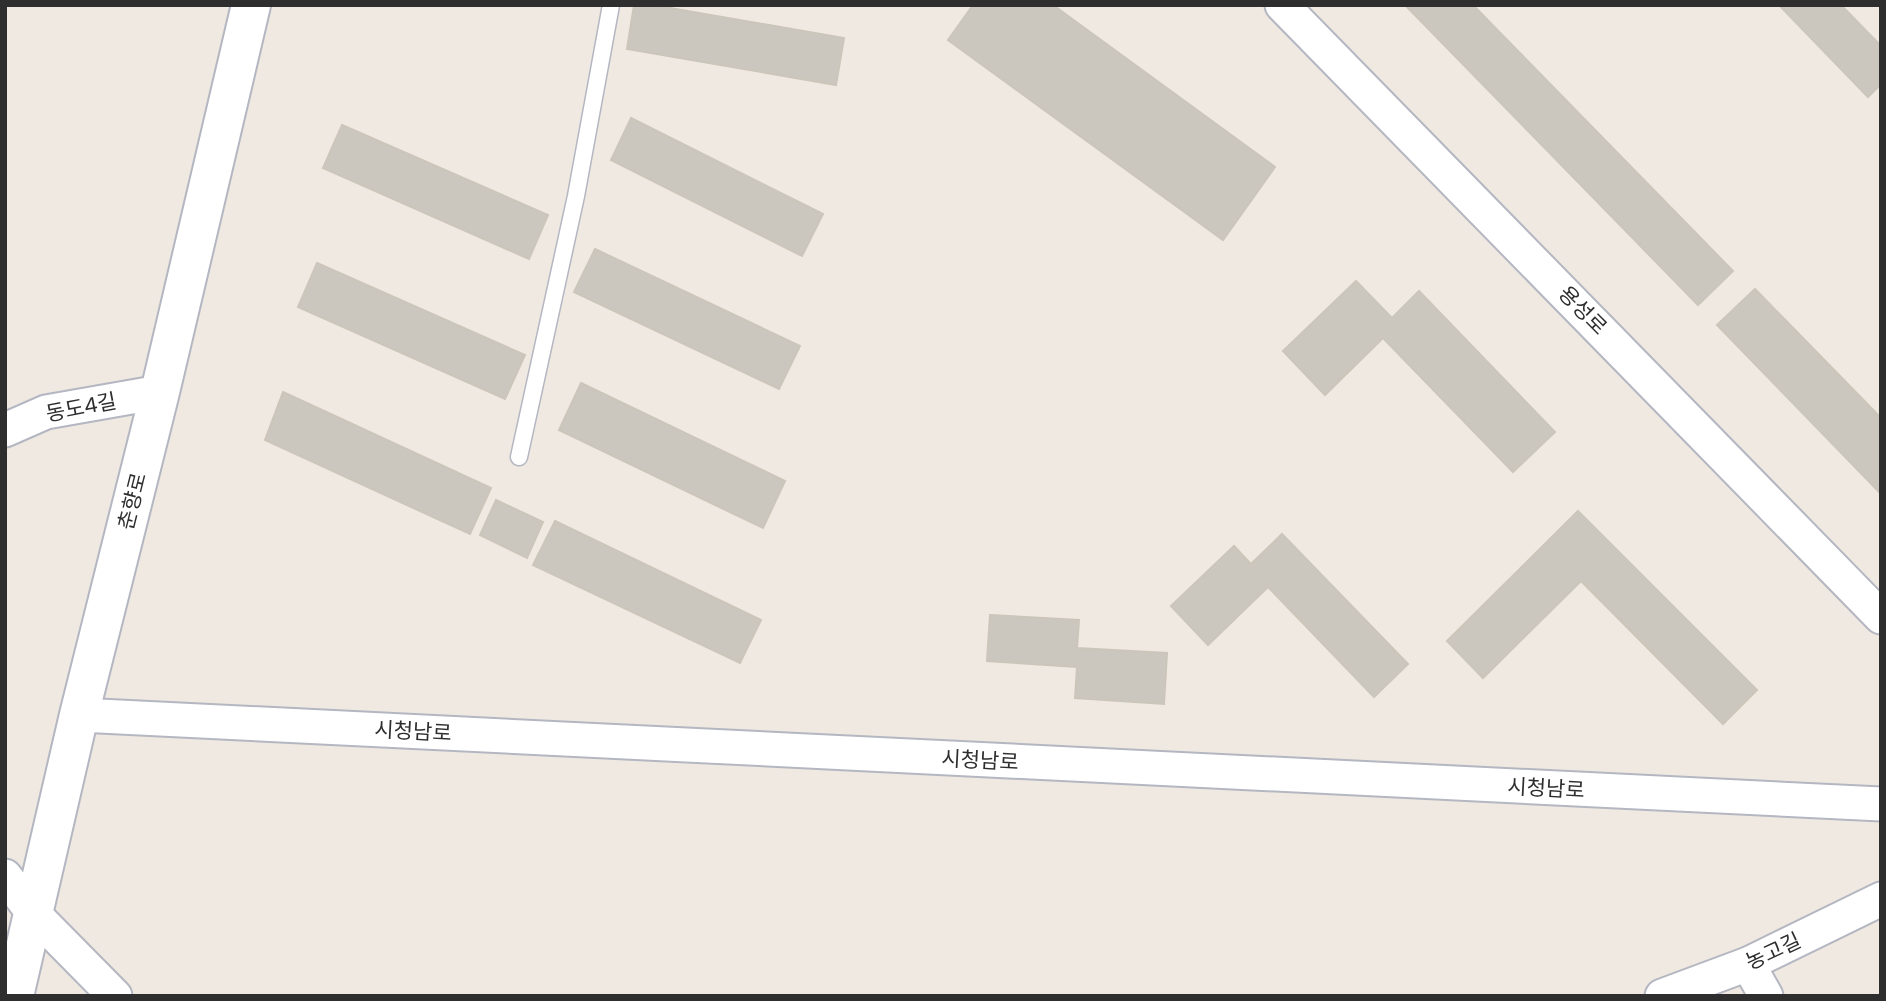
<svg xmlns="http://www.w3.org/2000/svg" width="1886" height="1001" font-family="Poppins,'Noto Sans KR',sans-serif">
<style>
.building{fill:#cbc7bf;stroke:#cbc5ba;stroke-width:2}
.lines{fill:none;stroke-linecap:round;stroke-linejoin:round}
.service-casing{stroke:#b4b7c1;stroke-width:19}
.minor-casing{stroke:#b4b7c1;stroke-width:37}
.tertiary-casing{stroke:#b4b7c1;stroke-width:42}
.service{stroke:#fff;stroke-width:16}
.minor{stroke:#fff;stroke-width:33}
.tertiary{stroke:#fff;stroke-width:38}
.labels{text-anchor:middle;dominant-baseline:central;stroke-width:6;stroke-linejoin:round;paint-order:stroke}
.street-label{font-size:21px;fill:#2e2e2e;stroke:#fff}
</style>
<rect width="100%" height="100%" fill="#efe9e1"/>
<!-- building -->
<g class="building">
<path d="M634,5h19l191,33 -8,47 -209,-36z"/>
<path d="M973,5h80l222,162 -52,73 -275,-200z"/>
<path d="M1405,5h68l260,266 -35,34z"/>
<path d="M1779,5h62l40,41v38l-13,13z"/>
<path d="M631,118l192,96 -21,42 -191,-96z"/>
<path d="M342,125l206,90 -19,44 -206,-91z"/>
<path d="M595,249l205,97 -21,43 -205,-97z"/>
<path d="M317,263l208,92 -20,44 -207,-92z"/>
<path d="M1356,281l36,37 27,-27 136,141 -42,40 -130,-134 -58,57 -42,-44z"/>
<path d="M1755,289l126,129v76l-164,-169z"/>
<path d="M581,383l204,98 -22,47 -204,-98z"/>
<path d="M283,392l208,96 -21,46 -205,-94z"/>
<path d="M496,500l47,22 -16,36 -47,-23z"/>
<path d="M1578,511l179,179 -34,34 -142,-143 -98,97 -36,-37z"/>
<path d="M555,521l206,99 -21,43 -207,-98z"/>
<path d="M1282,534l126,130 -34,33 -106,-110 -60,58 -37,-39 63,-60 17,18z"/>
<path d="M990,615l89,5 -2,28 90,5 -3,51 -89,-6 2,-31 -90,-6z"/>
</g>
<g class="lines">
<!-- service casing -->
<g class="service-casing">
<path id="service" d="M519,457l57,-261 35,-191"/>
</g>
<!-- minor casing -->
<g class="minor-casing">
<g id="minor">
<path d="M1282,5l599,612"/>
<path d="M5,430l41,-18 114,-20"/>
<path d="M79,715l1802,89"/>
<path d="M5,876l29,38 81,82"/>
<path d="M1748,964l18,32"/>
<path d="M1662,996l86,-32 133,-65"/>
</g>
</g>
<!-- tertiary casing -->
<g class="tertiary-casing">
<path id="tertiary" d="M14,996l65,-281 81,-323 91,-387"/>
</g>
<!-- service -->
<use href="#service" class="service"/>
<!-- minor -->
<use href="#minor" class="minor"/>
<!-- tertiary -->
<use href="#tertiary" class="tertiary"/>
</g>
<g class="labels">
<!-- street labels -->
<g class="street-label">
<text transform="translate(1583 310) rotate(45)">용성로</text>
<text transform="translate(81 407) rotate(-11)">동도4길</text>
<text transform="translate(132 501) rotate(-76)">춘향로</text>
<text transform="translate(413 731) rotate(3)">시청남로</text>
<text transform="translate(980 760) rotate(3)">시청남로</text>
<text transform="translate(1546 788) rotate(3)">시청남로</text>
<text transform="translate(1773 951) rotate(-25)">농고길</text>
</g>
</g>
<!-- border -->
<rect width="1886" height="1001" fill="none" stroke="#2e2e2e" stroke-width="14"/>
</svg>
